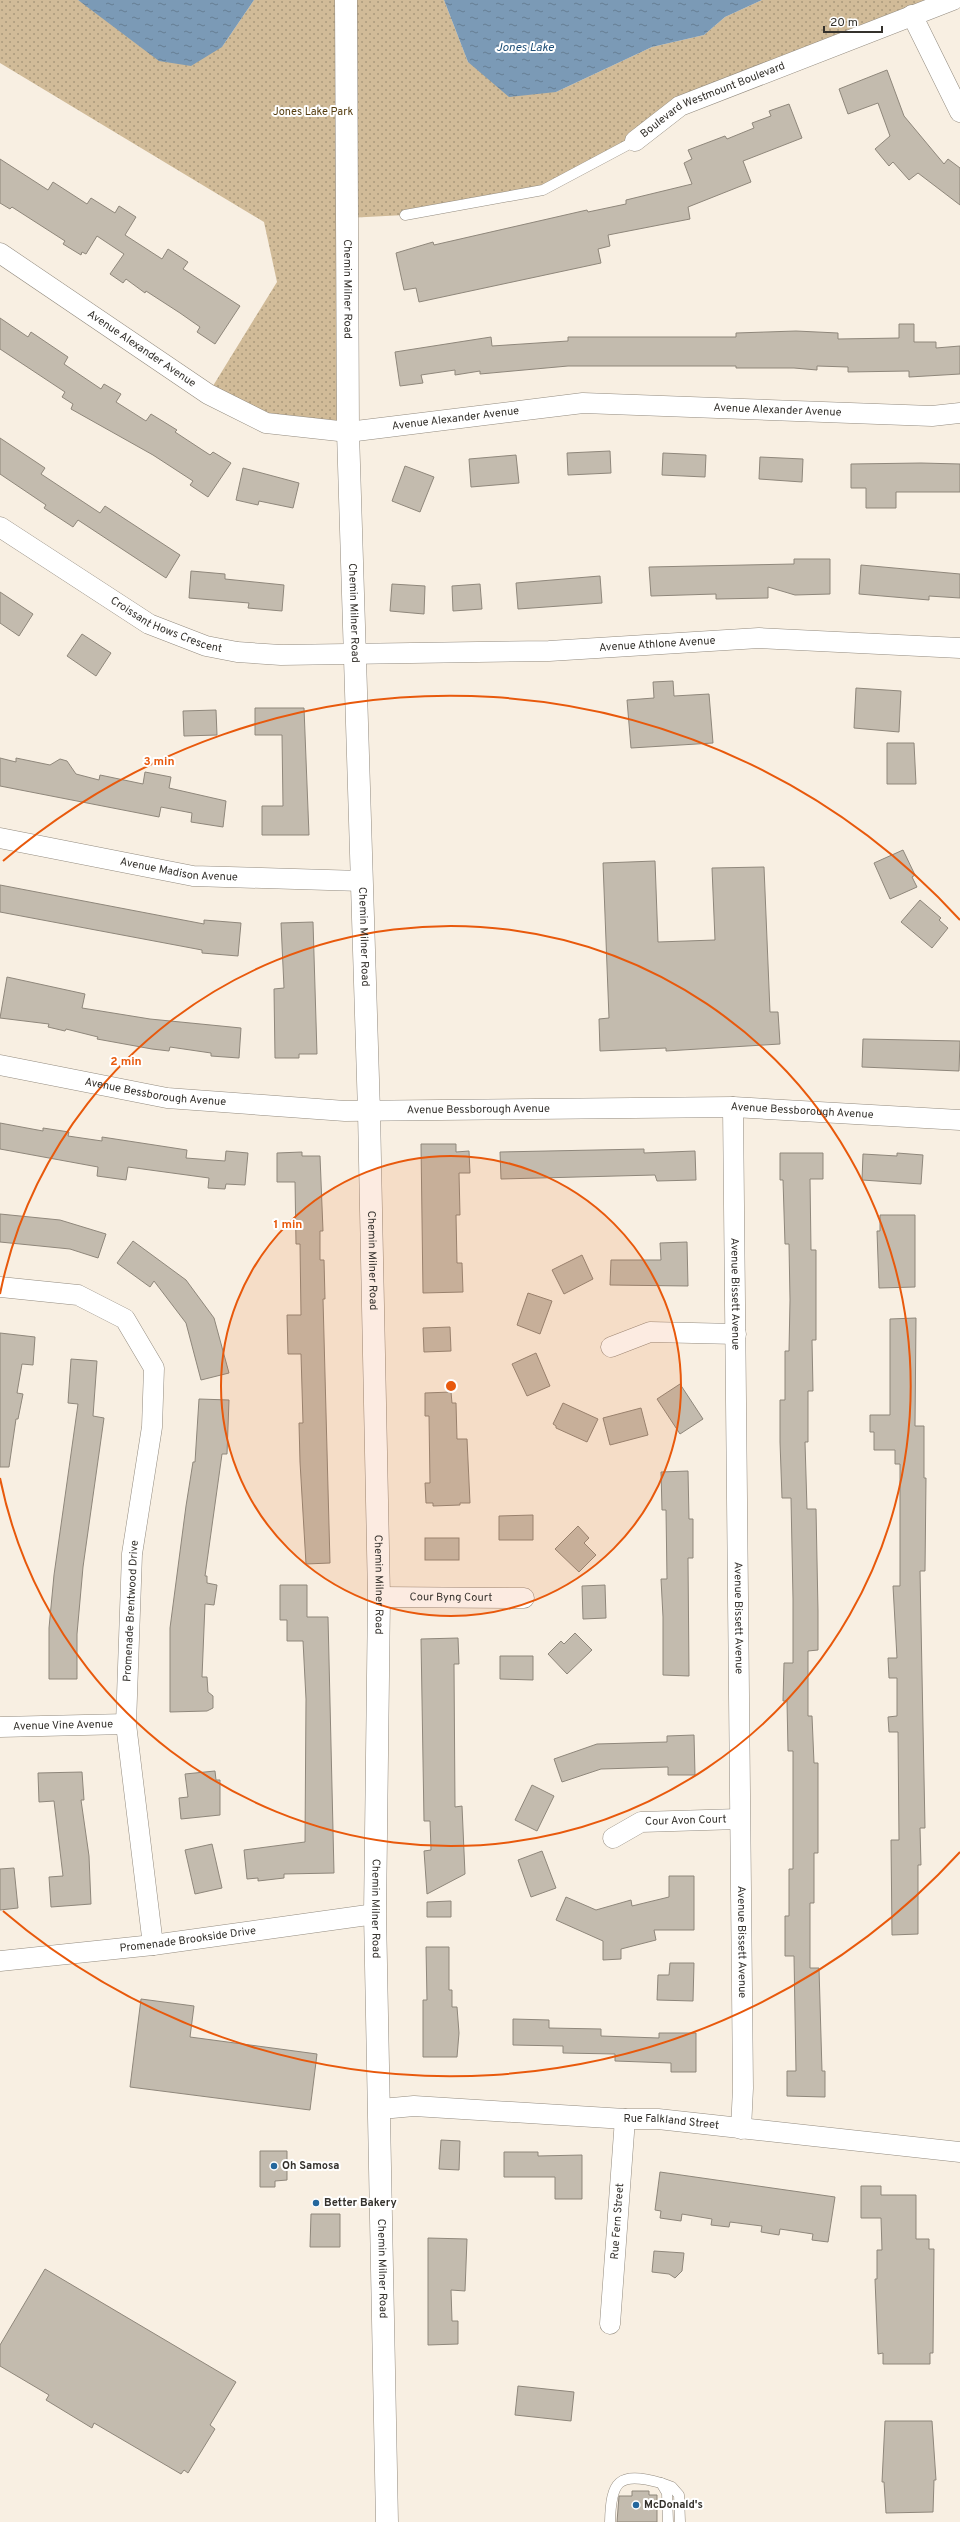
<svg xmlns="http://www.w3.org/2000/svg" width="960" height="2522" font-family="Overpass,sans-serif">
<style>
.park{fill:url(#park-dots)}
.water{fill:url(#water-ripples)}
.building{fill:#c3bbae;stroke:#8f877b}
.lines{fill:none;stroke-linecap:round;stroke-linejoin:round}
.service-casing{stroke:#938b7f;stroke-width:11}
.minor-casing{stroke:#938b7f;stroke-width:21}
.tertiary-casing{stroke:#938b7f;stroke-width:23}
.service{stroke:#fff;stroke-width:10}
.minor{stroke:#fff;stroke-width:20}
.tertiary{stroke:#fff;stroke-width:22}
.ring{fill:none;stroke:#e8590c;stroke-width:2}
.poi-dot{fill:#24679d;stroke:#fff;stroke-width:1.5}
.labels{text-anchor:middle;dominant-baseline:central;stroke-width:4;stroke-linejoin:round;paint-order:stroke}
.street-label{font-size:11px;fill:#34312c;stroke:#fff}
.park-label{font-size:11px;fill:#553d10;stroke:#fff}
.poi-label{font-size:11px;font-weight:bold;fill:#34312c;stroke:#fff;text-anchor:start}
.water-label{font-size:12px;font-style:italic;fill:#1e4f77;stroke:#fff}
.centre{fill:#e8590c;stroke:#fff;stroke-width:2}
.ring-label{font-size:12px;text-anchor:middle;font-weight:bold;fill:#e8590c;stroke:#fff;stroke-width:4;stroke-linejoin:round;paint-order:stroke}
</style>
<defs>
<pattern id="park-dots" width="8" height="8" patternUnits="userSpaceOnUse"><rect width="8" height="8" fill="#d1bb98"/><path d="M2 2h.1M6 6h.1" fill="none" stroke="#aa997c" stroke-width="1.8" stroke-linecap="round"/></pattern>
<pattern id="water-ripples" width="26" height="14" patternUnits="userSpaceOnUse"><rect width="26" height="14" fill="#7b9ab6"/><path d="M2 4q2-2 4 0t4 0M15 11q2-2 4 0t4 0" fill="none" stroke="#667e94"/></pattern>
</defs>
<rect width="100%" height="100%" fill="#f8efe2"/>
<!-- park -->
<path class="park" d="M0,0h78l17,11 127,36 32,-47h190l24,62 88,30 96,-45 52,-12 21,-18 37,-17h189l-271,106 -45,35 -92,49 -138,25 -58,3 1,214 -82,-9 -58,-29 69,-112 -13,-60 -264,-159z"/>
<!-- water -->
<g class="water">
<path d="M78,0h176l-32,47 -31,19 -32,-5z"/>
<path d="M444,0h318l-37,17 -21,18 -52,12 -96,45 -47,5 -41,-35z"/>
</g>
<!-- building -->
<g class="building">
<path d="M887,70l17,46 40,48 4,-5 12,9v37l-42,-32 -9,7 -16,-18 -4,4 -14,-17 15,-13 -12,-33 -30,11 -9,-25z"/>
<path d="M789,104l13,34 -59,23 8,21 -63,25 2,12 -82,16 2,11 -12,3 3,14 -182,39 -3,-14 -12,2 -8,-37 37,-11 1,3 153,-35 1,2 38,-8v-4l66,-16 -8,-21 8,-4 -4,-9 37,-14 2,3 27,-11 -2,-5 19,-7 -2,-5z"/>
<path d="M0,159l48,31 5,-8 34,22 4,-6 24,15 4,-7 17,11 -11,18 37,24 6,-10 20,13 -5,7 57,37 -25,38 -18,-12 3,-5 -20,-14 -34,-22 -1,2 -19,-14 -3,4 -13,-9 14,-20 -27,-18 -11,18 -4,-2 -1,3 -18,-11 2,-3 -53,-34 -2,2 -10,-6z"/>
<path d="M0,318l28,19 3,-5 37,25 -4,7 37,25 3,-5 17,10 -5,8 30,19 5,-7 26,16 -2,2 35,23 3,-3 18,11 -23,34 -18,-12 3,-4 -40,-26 -82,-46 2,-5 -11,-7 3,-5 -65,-43z"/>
<path d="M899,324h15v18h22v6l24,-2v28l-51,3v-6l-61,1v-5l-31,-1v4l-23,-2h-58v-2h-168l-88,8v-3l-25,4v-5l-34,5 2,8 -23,3 -5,-34 96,-15 1,9 76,-5v-4h168v-4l60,-2 42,2v6l61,-1z"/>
<path d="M0,438l45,30 -4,6 59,39 5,-7 75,49 -14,23 -88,-58 -5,7 -29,-19 2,-3 -46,-31z"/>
<path d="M610,451l1,22 -43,2 -1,-22z"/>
<path d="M663,453l43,2 -1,22 -43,-2z"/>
<path d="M516,455l3,28 -48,4 -2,-28z"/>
<path d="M760,457l43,2 -1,23 -43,-3z"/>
<path d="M921,463l39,1v28h-64v16h-30v-20h-15v-24z"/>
<path d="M405,466l29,11 -14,35 -28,-11z"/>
<path d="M243,468l56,15 -6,25 -34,-7 -1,4 -22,-5z"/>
<path d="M794,559h36v35l-35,1 -27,-8v11l-52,1v-5l-65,2 -2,-29 145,-3z"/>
<path d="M861,565l99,9v24l-31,-2v4l-70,-6z"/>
<path d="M191,571l34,3v5l59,6 -2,26 -34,-3 1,-5 -60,-5z"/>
<path d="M600,576l2,27 -84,6 -2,-26z"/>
<path d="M392,584l33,2 -1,28 -34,-3z"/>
<path d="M480,584l2,25 -29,2 -1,-25z"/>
<path d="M0,592l33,22 -14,22 -19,-13z"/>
<path d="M82,634l29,19 -15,23 -29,-20z"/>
<path d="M673,681l1,15 35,-2 4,49 -82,5 -4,-48 27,-2 -1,-16z"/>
<path d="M856,688l45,3 -2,41 -45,-4z"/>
<path d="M255,708h49l5,127h-47v-29h21l-1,-71h-27z"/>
<path d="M216,710l1,25 -33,1 -1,-25z"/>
<path d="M887,743h27l2,41h-29z"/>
<path d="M0,758l16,4v-4l34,7 10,-6 7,2 9,13 23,6 1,-5 43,9 2,-12 26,5 -2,11 57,13 -3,26 -32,-5 1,-9 -31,-6 -2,10 -159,-31z"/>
<path d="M903,850l12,25 -3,2 5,10 -27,12 -16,-36z"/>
<path d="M655,861l3,81 57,-2 -3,-72 52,-1 6,145h8l2,32 -114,7v-3l-66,3 -1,-32 10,-1 -6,-155z"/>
<path d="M0,885l204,39v-4l37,3 -3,33 -36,-3v-3l-202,-38z"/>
<path d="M920,900l21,18 -2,2 9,8 -16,20 -31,-26z"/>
<path d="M313,922l4,132h-18v4h-24l-1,-69 10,-1 -3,-65z"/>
<path d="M7,977l78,17 -3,14 68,11 91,9 -2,30 -28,-2v-3l-41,-6 -1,4 -17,-2 -55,-10 1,-2 -32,-8 -1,2 -17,-4 1,-3 -49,-6z"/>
<path d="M863,1039l97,2 -1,30 -97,-4z"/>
<path d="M0,1123l43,8v-3l26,4 -1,4 34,5v-4l85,13 -1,8 39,3 1,-10 22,2 -3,32 -19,-1 -1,5 -17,-1 1,-10 -81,-11 -2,13 -29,-4 1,-9 -98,-18z"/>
<path d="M421,1144h35v8l13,-1 1,22h-11l1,42h-4l1,48h5l1,29 -40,1z"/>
<path d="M644,1149v4l51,-2 1,29 -39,1 -2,-6 -154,4 -1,-27z"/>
<path d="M302,1152v4h18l3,75h-3v29h4l1,39h-2l7,264 -24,1 -6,-102 -1,-39h4l-2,-69h-13l-1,-39h14l-1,-71h-4l-1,-62h-18v-29z"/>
<path d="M780,1153h43v26h-13l1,71h5v90h-4l1,51h-5v51h-3l2,67h9l2,102v39l-10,1v65h4l2,47h4v90h-4v50h-4v65h9l3,103h3v26l-38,-1v-25h9l-2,-115h-9v-40h4v-47h4v-118h-5l-1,-50h-4l1,-38h9v-64l-2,-101h-9l-2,-56v-42h5v-49h4l1,-51 -1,-56h-4l-2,-64h-3z"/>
<path d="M897,1153l26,2 -2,29 -59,-4 1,-26 34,2z"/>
<path d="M0,1214l60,6 46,14 -8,24 -28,-9 -70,-7z"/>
<path d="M880,1215h35v72l-36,1 -2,-57h3z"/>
<path d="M133,1241l53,39 28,38 15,55 -28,7 -15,-57 -32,-42 -4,6 -33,-24z"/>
<path d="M687,1242l1,44 -78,-1 1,-25h50l-1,-17z"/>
<path d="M582,1255l11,24 -29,15 -12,-24z"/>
<path d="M528,1293l24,8 -12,33 -23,-9z"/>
<path d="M916,1318l-1,108h9v52h2l-1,93h-5l5,257h-5l1,37h-3v69l-26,1 -1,-95h8l-1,-108h-9l-1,-15 9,-1v-38h-8l-1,-20h9l-4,-72h7v-122h-5v-14h-21v-18h-4v-17h20v-96z"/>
<path d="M450,1327l1,24 -27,1 -1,-24z"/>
<path d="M0,1333l35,4 -2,28 -11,-1 -5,29 6,1 -5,25h-2l-7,48h-9z"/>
<path d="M536,1353l14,33 -23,10 -15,-32z"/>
<path d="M71,1359l26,2 -4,55 11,2 -21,149 -6,67v45h-28v-51l5,-53 24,-171 -10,-1z"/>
<path d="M680,1384l23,35 -23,15 -23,-35z"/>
<path d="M451,1392l1,11h4l1,36h10l3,64h-10v2l-27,1v-3h-7l-1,-20h5l-1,-67h-4v-23z"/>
<path d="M199,1399l30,1 -2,54h-5l-17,122h2v7l10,2 -3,20 -9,-1 -3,73h5l1,15 5,4v12l-6,3 -37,1v-84l16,-122 7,-44h2z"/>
<path d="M563,1403l35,16 -11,23 -31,-14v-2l-3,-2z"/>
<path d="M641,1408l7,27 -38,10 -7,-27z"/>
<path d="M688,1471l1,48h4v39h-5l1,118 -26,-1v-58l-2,-38h6l-1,-69h-4l-1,-38z"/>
<path d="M533,1515v25h-34v-24z"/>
<path d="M578,1526l11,12 -5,5 12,12 -17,17 -24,-23z"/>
<rect x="425" y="1538" width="34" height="22"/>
<path d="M280,1585h27v32h21l6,256 -50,1v4l-26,3v-3l-11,1 -3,-29 61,-8 1,-143 -3,-58h-16v-21h-7z"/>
<path d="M605,1585l1,33 -23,1 -1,-33z"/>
<path d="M575,1633l17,17 -25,24 -19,-20 13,-13 3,3z"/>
<path d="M458,1638l1,26h-5l1,143 7,-1 3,68 -38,20 -3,-43 7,-1 -1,-29h-6l-3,-182z"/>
<path d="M500,1656h33v24l-33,-1z"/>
<path d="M694,1735l1,40h-27v-8l-67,2 -39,13 -8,-23 43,-15 70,-2v-6z"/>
<path d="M215,1771l1,9h4v35l-39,4 -2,-21 9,-1 -3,-23z"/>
<path d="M82,1772l2,28h-3l8,56 2,48 -40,3 -2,-30 14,-1 -9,-75 -15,1 -1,-29z"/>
<path d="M532,1785l22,11 -17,35 -22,-11z"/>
<path d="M212,1844l10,44 -27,6 -10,-44z"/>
<path d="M542,1851l14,37 -25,9 -13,-37z"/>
<path d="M14,1868l4,40 -18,2v-41z"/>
<path d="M669,1876h25v54h-40l2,10 -35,9v10l-18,1v-19l-47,-21 10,-23 30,13 35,-10 1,6 37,-9z"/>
<path d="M451,1901v16h-24v-15z"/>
<path d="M426,1947h23v43h3v17h5l2,26 -2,24h-34v-57h4z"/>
<path d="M670,1963h24l-1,38 -36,-1 1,-25h11z"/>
<path d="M141,1999l53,7 -4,31 127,17 -7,56 -180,-23z"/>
<path d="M513,2019l36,1v8l52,1v7l58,2v-5h37v39h-25v-9l-56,-2v-7l-52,-1v-7l-50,-1z"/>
<path d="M441,2140l19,1 -1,29 -20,-1z"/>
<path d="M260,2151h27v29l-12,1v6h-15z"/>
<path d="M504,2152h34v4l44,-1v44h-27v-22h-51z"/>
<path d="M660,2172l175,25 -7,45 -16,-2 1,-6 -33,-5 -1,6 -18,-3 1,-6 -32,-4 -1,5 -18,-2 1,-6 -30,-5 -1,7 -21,-3 1,-7 -6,-1z"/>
<path d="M861,2186h20v9h35v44h13v10h5l-1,104h-3v11h-47v-11l-5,1 -3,-75h2v-29h5l-1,-32h-20z"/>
<path d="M311,2214h29v33h-30z"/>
<path d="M428,2238l39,1 -2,52 -14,-1 1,31h6v23l-30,1z"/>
<path d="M654,2251l30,2 -2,18 -7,7 -6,-4 -17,-2z"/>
<path d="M45,2269l191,113 -26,43 5,4 -27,44 -4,-3 -3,4 -87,-51 -2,5 -46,-28 3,-5 -49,-29v-21z"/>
<path d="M518,2386l56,6 -3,29 -56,-6z"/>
<path d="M885,2421h47l4,59h-2l-1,32 -47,1 -2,-31h-2z"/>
<path d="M632,2491h17v4h8v27h-40l2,-26h13z"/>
</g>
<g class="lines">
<!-- service casing -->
<g class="service-casing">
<g id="service">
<path d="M405,215l138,-25 92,-49"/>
<path d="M661,2483l11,4 7,8 1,27"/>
<path d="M610,2522c1,-41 8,-51 51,-39l6,10 1,29"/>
</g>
</g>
<!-- minor casing -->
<g class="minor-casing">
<g id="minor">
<path d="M912,15l48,97"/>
<path id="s1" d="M635,141l45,-35 273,-106"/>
<path id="s2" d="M0,253l208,141 58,29 82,9 235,-29 349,13 28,-3"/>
<path id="s3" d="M0,527l149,97 57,22 31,6 44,3 268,-4 210,-13 201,10"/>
<path id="s4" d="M0,838l193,38 168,5"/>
<path id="s5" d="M0,1065l167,33 178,13 388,-4 227,13"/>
<path id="s6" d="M733,1107l10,981 -2,41"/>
<path d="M0,1287l78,8 47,24 29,49 -2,59 -20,127 -6,170 27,221"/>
<path d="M611,1347l39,-15 86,2"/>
<path id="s7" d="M379,1597l145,1"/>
<path id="s8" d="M0,1727l126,-3"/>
<path id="s9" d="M613,1838l28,-16 98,-3"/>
<path id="s10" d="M0,1961l153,-16 222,-31"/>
<path id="s11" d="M381,2109l33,-3 211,13h33l302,33"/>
<path id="s12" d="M610,2324l15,-205"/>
</g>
</g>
<!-- tertiary casing -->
<g class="tertiary-casing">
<g id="tertiary">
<path id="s13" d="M346,0l2,432 21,680 10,485 -4,317 12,608"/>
</g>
</g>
<!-- service -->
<use href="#service" class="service"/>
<!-- minor -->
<use href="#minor" class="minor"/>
<!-- tertiary -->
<use href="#tertiary" class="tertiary"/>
</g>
<!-- distance rings -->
<circle cx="451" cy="1386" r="230" fill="#e8590c" fill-opacity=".12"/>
<g class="ring">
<circle cx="451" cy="1386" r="230"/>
<path d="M0 1294A460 460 0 1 1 0 1478"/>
<path d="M960 1852A690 690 0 0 1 3 1911M3 861A690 690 0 0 1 960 920"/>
</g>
<!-- markers -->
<g class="poi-dot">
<circle cx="274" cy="2166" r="4"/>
<circle cx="316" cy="2203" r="4"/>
<circle cx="636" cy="2505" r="4"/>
</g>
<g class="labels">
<!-- street labels -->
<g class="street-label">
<text stroke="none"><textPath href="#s1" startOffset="89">Boulevard Westmount Boulevard</textPath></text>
<text stroke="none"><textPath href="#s13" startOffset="289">Chemin Milner Road</textPath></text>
<text stroke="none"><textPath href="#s2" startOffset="171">Avenue Alexander Avenue</textPath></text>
<text stroke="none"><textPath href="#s2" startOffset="830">Avenue Alexander Avenue</textPath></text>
<text stroke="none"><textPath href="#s2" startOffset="507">Avenue Alexander Avenue</textPath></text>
<text stroke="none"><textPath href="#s13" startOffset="613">Chemin Milner Road</textPath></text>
<text stroke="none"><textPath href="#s3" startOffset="194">Croissant Hows Crescent</textPath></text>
<text stroke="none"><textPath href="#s3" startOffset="691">Avenue Athlone Avenue</textPath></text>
<text stroke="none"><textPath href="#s4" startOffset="182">Avenue Madison Avenue</textPath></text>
<text stroke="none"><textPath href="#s13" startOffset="937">Chemin Milner Road</textPath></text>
<text stroke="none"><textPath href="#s5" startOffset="158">Avenue Bessborough Avenue</textPath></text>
<text stroke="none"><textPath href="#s5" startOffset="482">Avenue Bessborough Avenue</textPath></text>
<text stroke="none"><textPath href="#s5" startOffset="806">Avenue Bessborough Avenue</textPath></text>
<text stroke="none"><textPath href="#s13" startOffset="1261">Chemin Milner Road</textPath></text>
<text stroke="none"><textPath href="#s6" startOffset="187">Avenue Bissett Avenue</textPath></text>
<text stroke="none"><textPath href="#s13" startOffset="1585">Chemin Milner Road</textPath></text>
<text stroke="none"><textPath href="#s7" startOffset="72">Cour Byng Court</textPath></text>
<text transform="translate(131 1611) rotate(-87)">Promenade Brentwood Drive</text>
<text stroke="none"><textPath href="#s6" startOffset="511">Avenue Bissett Avenue</textPath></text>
<text stroke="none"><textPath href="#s8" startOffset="63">Avenue Vine Avenue</textPath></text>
<text stroke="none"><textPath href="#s9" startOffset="77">Cour Avon Court</textPath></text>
<text stroke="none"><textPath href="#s13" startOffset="1909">Chemin Milner Road</textPath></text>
<text stroke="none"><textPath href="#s10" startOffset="189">Promenade Brookside Drive</textPath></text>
<text stroke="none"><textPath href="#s6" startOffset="835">Avenue Bissett Avenue</textPath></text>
<text stroke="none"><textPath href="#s11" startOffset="291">Rue Falkland Street</textPath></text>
<text stroke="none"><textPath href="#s12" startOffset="103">Rue Fern Street</textPath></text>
<text stroke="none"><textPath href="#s13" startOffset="2269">Chemin Milner Road</textPath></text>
</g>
<!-- park labels -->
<g class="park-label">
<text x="313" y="112">Jones Lake Park</text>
</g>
<!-- poi labels -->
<g class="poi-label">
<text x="282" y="2166">Oh Samosa</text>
<text x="324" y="2203">Better Bakery</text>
<text x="644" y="2505">McDonald's</text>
</g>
<!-- water labels -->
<g class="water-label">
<text x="525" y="48">Jones Lake</text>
</g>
</g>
<circle cx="451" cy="1386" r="6" class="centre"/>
<g class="ring-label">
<text x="159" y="765">3 min</text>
<text x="126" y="1065">2 min</text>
<text x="288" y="1228">1 min</text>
</g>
<!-- scale -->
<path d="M824 26v6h58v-6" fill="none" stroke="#34312c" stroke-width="2"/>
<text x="830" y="26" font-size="12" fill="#34312c" stroke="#ffffff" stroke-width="3" paint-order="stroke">20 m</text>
</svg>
